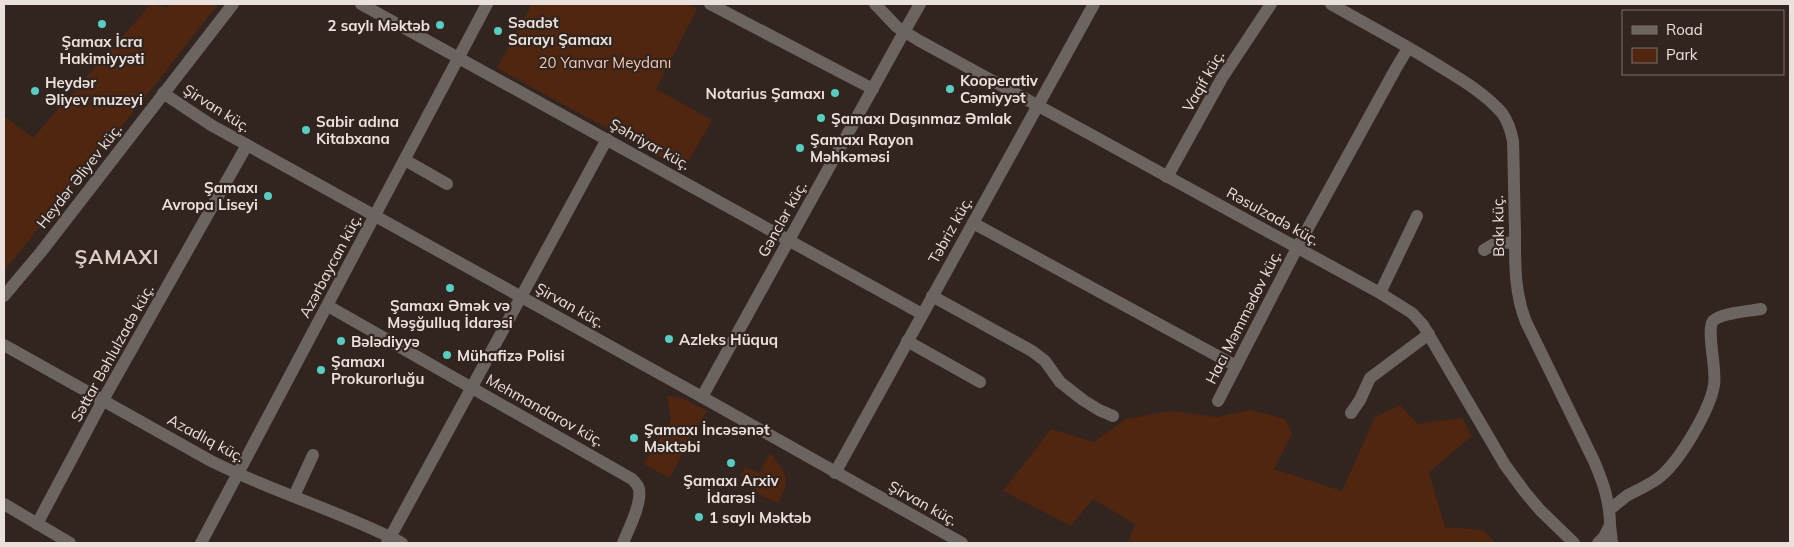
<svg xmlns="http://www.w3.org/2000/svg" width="1794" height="547" font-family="Mulish,sans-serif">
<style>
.green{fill:#512610}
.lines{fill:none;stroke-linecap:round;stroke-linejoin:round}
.minor{stroke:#6b6460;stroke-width:12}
.tertiary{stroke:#6b6460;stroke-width:12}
.poi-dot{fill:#57cec1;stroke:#32241e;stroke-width:2}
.labels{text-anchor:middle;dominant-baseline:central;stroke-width:4.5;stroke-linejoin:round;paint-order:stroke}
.poi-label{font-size:15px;font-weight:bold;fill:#eae1dc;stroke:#32241e;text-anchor:start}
.park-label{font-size:15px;fill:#f4c5af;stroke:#32241e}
.street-label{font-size:15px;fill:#eae1dc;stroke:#32241e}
.district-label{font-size:20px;font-weight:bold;letter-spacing:1px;fill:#decbc3;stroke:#32241e}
</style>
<rect width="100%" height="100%" fill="#32241e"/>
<!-- green -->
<g class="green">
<path d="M151,4l16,4 3,-4h48l-60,77 -154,190v-155l29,22z"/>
<path d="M532,4h155l10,5 -41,80 56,31 -29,50 -186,-102z"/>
<path d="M667,396l15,2 25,13 -38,67 -25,-14 27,-44z"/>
<path d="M1400,405l18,19 44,-6 10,18 -43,36 16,55 38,3 13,13h-368l7,-19 -42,-25 -22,27 -68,-35 48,-62 43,13 32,-23 45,-8 46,6 33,-7 35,9 7,15 -18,35 68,22 33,-74z"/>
<path d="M770,453c17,21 21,25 8,50l-16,-7 -21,-21 4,-8 14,6z"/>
</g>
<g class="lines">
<!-- minor -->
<g class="minor">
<path d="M361,4l561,310"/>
<path d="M710,4l163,85"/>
<path d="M1331,4c33,19 67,37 100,57 24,15 52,30 71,52 6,8 9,18 11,28 1,30 1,59 2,89 0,32 -1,62 11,92l68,139c9,21 16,41 16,64"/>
<path d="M904,32l16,-28"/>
<path d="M405,160l42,24"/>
<path d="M1167,177l55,-99 49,-74"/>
<path d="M973,223l263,143"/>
<path d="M1484,250l10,-6 21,-2"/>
<path d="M1380,293l37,-77"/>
<path d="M932,296l100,55 13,10 15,21 23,18 16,10 14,6"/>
<path d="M328,306l304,173c3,3 6,6 7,10 3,15 -11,41 -16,54"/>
<path d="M907,341l73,41"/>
<path d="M4,345l207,116c62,31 129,50 191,82"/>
<path d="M702,397l260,146"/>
<path d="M1218,401l79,-153 98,-178 13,-22"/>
<path d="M1351,413l9,-13 10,-22 59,-44"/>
<path d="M835,473l259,-469"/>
<path d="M294,496l19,-41"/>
<path d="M4,504l66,39"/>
<path d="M1610,509c6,-4 12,-10 18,-14 11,-6 24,-11 33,-19 19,-16 49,-66 53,-91 3,-15 -8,-55 -1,-64 7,-8 37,-10 48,-12"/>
<path d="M37,524l66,-124 144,-255"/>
<path d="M201,543l286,-539"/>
<path d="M387,543l220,-404"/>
<path d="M1598,543l6,-6 6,-12 2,18"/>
</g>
<!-- tertiary -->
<g class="tertiary">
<path d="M875,4l22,23 21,13 462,253 32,20 11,12 82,140 19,26 16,19 34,33"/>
<path d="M163,93l48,32 491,272 202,-365"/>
<path d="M4,296l37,-44 192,-248"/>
</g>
</g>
<!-- markers -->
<g class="poi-dot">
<circle cx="102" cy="24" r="5"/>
<circle cx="440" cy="25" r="5"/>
<circle cx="498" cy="31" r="5"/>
<circle cx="950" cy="89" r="5"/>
<circle cx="35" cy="91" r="5"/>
<circle cx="835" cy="93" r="5"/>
<circle cx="821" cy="118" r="5"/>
<circle cx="306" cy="130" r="5"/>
<circle cx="800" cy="148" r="5"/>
<circle cx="268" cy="196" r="5"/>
<circle cx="450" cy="288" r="5"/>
<circle cx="669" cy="339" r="5"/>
<circle cx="341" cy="341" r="5"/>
<circle cx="447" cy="355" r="5"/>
<circle cx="321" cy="370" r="5"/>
<circle cx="634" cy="438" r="5"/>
<circle cx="731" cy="463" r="5"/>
<circle cx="699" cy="517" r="5"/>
</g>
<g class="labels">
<!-- poi labels -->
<g class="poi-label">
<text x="508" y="22">Səadət<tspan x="508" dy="17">Sarayı Şamaxı</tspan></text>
<text x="430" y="25" text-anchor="end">2 saylı Məktəb</text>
<text x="102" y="41" text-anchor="middle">Şamax İcra<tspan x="102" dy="17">Hakimiyyəti</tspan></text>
<text x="960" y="80">Kooperativ<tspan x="960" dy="17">Cəmiyyət</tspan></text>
<text x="45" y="82">Heydər<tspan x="45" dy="17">Əliyev muzeyi</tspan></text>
<text x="825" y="93" text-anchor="end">Notarius Şamaxı</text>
<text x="831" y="118">Şamaxı Daşınmaz Əmlak</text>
<text x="316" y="121">Sabir adına<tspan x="316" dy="17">Kitabxana</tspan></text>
<text x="810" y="139">Şamaxı Rayon<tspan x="810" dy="17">Məhkəməsi</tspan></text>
<text x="258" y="187" text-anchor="end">Şamaxı<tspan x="258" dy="17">Avropa Liseyi</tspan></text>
<text x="450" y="305" text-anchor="middle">Şamaxı Əmək və<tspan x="450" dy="17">Məşğulluq İdarəsi</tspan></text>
<text x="679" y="339">Azleks Hüquq</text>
<text x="351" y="341">Bələdiyyə</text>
<text x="457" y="355">Mühafizə Polisi</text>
<text x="331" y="361">Şamaxı<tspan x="331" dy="17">Prokurorluğu</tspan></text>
<text x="644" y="429">Şamaxı İncəsənət<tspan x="644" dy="17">Məktəbi</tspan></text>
<text x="731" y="480" text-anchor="middle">Şamaxı Arxiv<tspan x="731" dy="17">İdarəsi</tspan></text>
<text x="709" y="517">1 saylı Məktəb</text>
</g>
<!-- park labels -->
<g class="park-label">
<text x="605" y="62">20 Yanvar Meydanı</text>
</g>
<!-- street labels -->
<g class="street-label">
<text transform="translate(1203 81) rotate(-60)">Vaqif küç.</text>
<text transform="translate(217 108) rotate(32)">Şirvan küç.</text>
<text transform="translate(650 144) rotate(29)">Şəhriyar küç.</text>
<text transform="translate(79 176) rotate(-52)">Heydər Əliyev küç.</text>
<text transform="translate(1273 216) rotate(29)">Rəsulzadə küç.</text>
<text transform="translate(782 219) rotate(-61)">Gənclər küç.</text>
<text transform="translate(1498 226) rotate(-91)">Bakı küç.</text>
<text transform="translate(950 230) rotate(-61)">Təbriz küç.</text>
<text transform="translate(330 266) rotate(-62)">Azərbaycan küç.</text>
<text transform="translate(570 305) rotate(29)">Şirvan küç.</text>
<text transform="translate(1243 317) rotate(-63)">Hacı Məmmədov küç.</text>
<text transform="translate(112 353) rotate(-61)">Səttar Bəhlulzadə küç.</text>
<text transform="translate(545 410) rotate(29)">Mehmandarov küç.</text>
<text transform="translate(206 438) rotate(28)">Azadlıq küç.</text>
<text transform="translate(923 503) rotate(29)">Şirvan küç.</text>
</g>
<!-- district labels -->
<g class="district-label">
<text x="117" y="256">ŞAMAXI</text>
</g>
</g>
<!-- border -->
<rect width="1794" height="547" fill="none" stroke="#eae1dc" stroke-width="10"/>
<!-- legend -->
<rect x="1622" y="10" width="162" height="65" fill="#32241e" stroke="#7c706a"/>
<rect x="1632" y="26" width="25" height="8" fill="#6b6460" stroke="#7c706a"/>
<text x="1666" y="35" font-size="15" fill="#eae1dc">Road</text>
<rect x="1632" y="48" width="25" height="15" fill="#512610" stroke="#7c706a"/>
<text x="1666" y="60" font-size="15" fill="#eae1dc">Park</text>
</svg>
